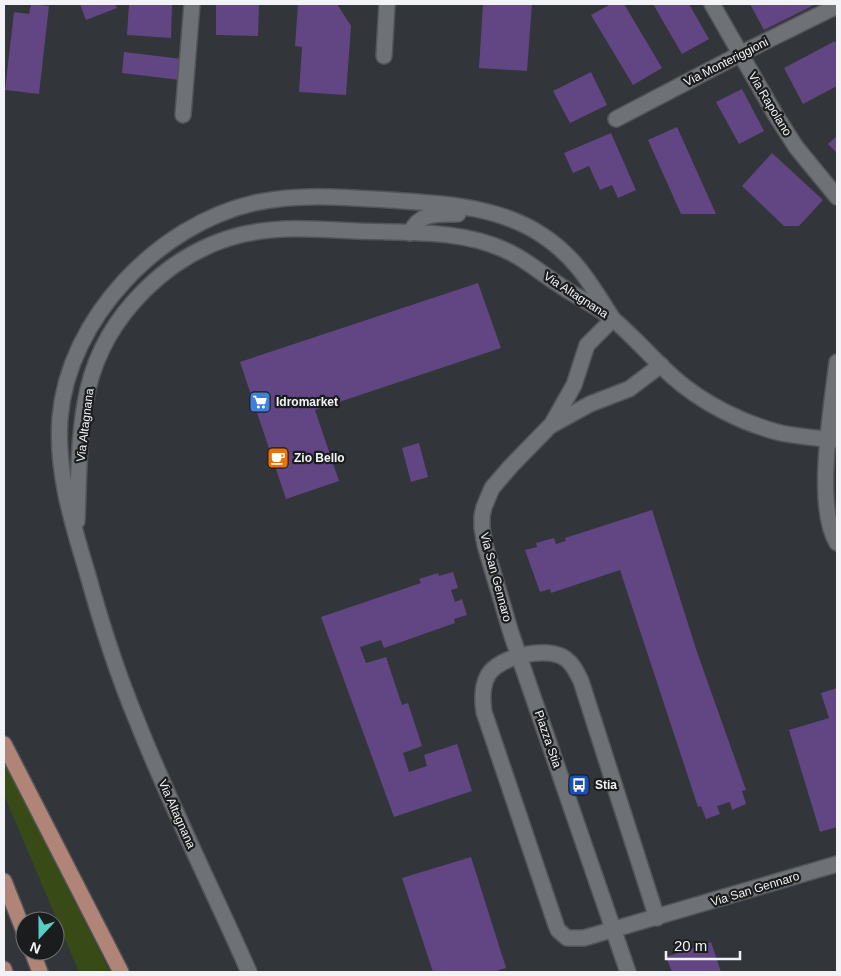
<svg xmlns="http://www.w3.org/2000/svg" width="841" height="976" font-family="Helvetica,sans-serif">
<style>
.green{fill:#384a15}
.building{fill:#614683}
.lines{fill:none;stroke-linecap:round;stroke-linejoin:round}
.minor-casing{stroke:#525458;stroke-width:18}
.major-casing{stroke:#525458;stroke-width:18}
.minor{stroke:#6e7175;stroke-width:15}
.major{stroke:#b08577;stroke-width:15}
.labels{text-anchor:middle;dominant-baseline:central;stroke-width:4.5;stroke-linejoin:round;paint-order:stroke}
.street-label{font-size:12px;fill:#f2f3f6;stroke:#1b1c1e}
.poi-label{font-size:12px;font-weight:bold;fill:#f2f3f6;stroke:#1b1c1e;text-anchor:start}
</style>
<rect width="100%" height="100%" fill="#323539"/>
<!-- green -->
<path class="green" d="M4,761l106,211h-31l-75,-177z"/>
<!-- building -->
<g class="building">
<path d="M31,4l18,2 -10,88 -34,-4 9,-78 15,2z"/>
<path d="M80,4h35l2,4 -31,12z"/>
<path d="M129,4h43l-1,34 -44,-3z"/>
<path d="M216,4h43l-1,32 -42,-1z"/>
<path d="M298,4h39l14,22 -5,69 -47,-3 3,-45 -7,-1z"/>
<path d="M483,4h49l-5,67 -48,-3z"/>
<path d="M611,4h13l38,64 -29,17 -42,-70z"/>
<path d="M653,4h36l20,35 -27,15z"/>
<path d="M750,4h66l-52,26z"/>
<path d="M835,41l2,5v40l-34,18 -19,-36z"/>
<path d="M124,52l58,7 -2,21 -58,-7z"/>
<path d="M591,72l16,33 -37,18 -17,-32z"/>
<path d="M742,89l22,42 -25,13 -23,-42z"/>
<path d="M677,127l39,87h-35l-33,-74z"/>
<path d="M611,133l25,57 -18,8 -6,-13 -12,5 -11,-24 -16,7 -9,-20z"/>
<path d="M837,136v17l-9,-9z"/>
<path d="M772,153l51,47 -24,26h-15l-42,-40z"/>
<path d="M478,283l23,65 -186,62 24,71 -53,18 -46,-137z"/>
<path d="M419,443l9,34 -17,5 -9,-34z"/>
<path d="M652,510l45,142 49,138 -4,1 4,13 -14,6 -2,-8 -13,4 3,8 -14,5 -5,-13 -3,1 -78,-237 -69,23 -1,-4 -10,3 -15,-42 12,-3 -1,-4 18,-5 2,6 10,-3 -1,-3z"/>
<path d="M453,572l5,16 -7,2 4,12 7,-3 5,16 -13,4 1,4 -71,25 -3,-8 -21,7 6,16 20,-6 16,48 6,-2 14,43 -19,7 6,19 18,-6 -3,-11 33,-11 15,47 -78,26 -73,-200 100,-34 -2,-4 19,-6 1,3z"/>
<path d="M837,688v139l-17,5 -31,-102 40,-12 -8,-25z"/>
<path d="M471,857l35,111 -13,4h-60l-31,-94z"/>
<path d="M711,942l10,30h-49l-6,-15z"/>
</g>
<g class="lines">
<!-- minor casing -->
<g class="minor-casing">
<g id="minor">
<path d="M712,4l63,110 21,33 41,50"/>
<path d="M384,56l3,-52"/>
<path d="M183,115l9,-111"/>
<path d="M616,119l132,-69 89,-44"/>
<path d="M410,233c10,-21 27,-19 48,-19"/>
<path d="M837,362c-5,44 -23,144 0,181"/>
<path d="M553,422l21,-37 13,-40 26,-26"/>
<path d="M77,521c2,-44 1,-89 11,-132 17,-74 82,-138 156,-155 37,-8 74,-5 112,-3 50,2 105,-2 151,20 18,8 34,22 51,33 18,13 39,22 56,36 21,18 39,39 59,57 29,26 71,47 108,56 19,4 37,5 56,7"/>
<path d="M657,918l-76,-237c-4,-8 -8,-17 -15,-22 -17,-14 -67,-3 -78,16 -6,11 -6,24 -4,37l72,213 2,5 9,8h17l253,-74"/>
<path d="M249,972c-37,-84 -78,-165 -112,-251 -20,-48 -36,-98 -50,-149 -15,-50 -31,-100 -27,-154 8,-99 98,-193 194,-215 49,-11 101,-5 150,-2 47,3 97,7 138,34 35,23 49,50 71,84"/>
<path d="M628,972l-117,-339 -26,-88 -3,-17v-12l2,-9 8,-19 19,-22 39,-40 40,-22 39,-15 32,-24"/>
</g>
</g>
<!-- major casing -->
<g class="major-casing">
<g id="major">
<path d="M4,744l117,228"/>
<path d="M4,881l21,53"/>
<path d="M32,951l8,21"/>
<path d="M4,969l1,3"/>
</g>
</g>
<!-- minor -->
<use href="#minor" class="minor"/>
<!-- major -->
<use href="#major" class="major"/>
</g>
<!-- icons -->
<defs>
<g id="supermarket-square" transform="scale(1.125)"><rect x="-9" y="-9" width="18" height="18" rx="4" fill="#3f7fe0" stroke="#1b1c1e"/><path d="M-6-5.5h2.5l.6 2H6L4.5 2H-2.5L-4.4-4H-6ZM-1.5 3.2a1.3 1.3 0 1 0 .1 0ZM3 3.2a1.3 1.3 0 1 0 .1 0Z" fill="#fff"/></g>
<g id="cafe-square" transform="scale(1.125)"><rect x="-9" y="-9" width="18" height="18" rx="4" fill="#e8710a" stroke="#1b1c1e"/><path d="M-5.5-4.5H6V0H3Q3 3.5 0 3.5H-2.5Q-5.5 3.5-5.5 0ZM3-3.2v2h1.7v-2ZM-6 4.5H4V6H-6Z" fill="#fff"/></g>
<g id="bus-square" transform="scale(1.125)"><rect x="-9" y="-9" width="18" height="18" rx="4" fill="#1a4fb4" stroke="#1b1c1e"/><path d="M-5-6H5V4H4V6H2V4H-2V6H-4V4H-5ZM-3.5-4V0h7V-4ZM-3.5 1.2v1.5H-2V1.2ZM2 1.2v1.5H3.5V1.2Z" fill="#fff"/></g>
</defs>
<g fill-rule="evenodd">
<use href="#supermarket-square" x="260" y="402"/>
<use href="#cafe-square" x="278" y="458"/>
<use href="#bus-square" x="579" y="785"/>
</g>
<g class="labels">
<!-- street labels -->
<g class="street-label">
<text transform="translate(726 62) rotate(-27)">Via Monteriggioni</text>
<text transform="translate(770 104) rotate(59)">Via Rapolano</text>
<text transform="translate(576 295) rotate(33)">Via Altagnana</text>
<text transform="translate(85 425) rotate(-83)">Via Altagnana</text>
<text transform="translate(496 577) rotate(75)">Via San Gennaro</text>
<text transform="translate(548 739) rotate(71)">Piazza Stia</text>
<text transform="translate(177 814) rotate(66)">Via Altagnana</text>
<text transform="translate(755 889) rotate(-17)">Via San Gennaro</text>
</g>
<!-- poi labels -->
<g class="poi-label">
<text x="276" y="402">Idromarket</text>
<text x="294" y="458">Zio Bello</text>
<text x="595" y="785">Stia</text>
</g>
</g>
<!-- border -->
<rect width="841" height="976" fill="none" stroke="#f2f3f6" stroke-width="10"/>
<!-- north arrow -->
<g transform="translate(40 936) rotate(201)"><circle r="24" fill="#1b1c1e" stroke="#717274"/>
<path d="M0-4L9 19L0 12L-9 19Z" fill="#57cec2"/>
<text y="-8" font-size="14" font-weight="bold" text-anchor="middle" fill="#f2f3f6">N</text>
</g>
<!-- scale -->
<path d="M666 951v8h74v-8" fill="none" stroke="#f2f3f6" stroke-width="2.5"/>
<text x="674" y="951" font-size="15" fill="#f2f3f6" stroke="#1b1c1e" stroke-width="4" paint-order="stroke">20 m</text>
</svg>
